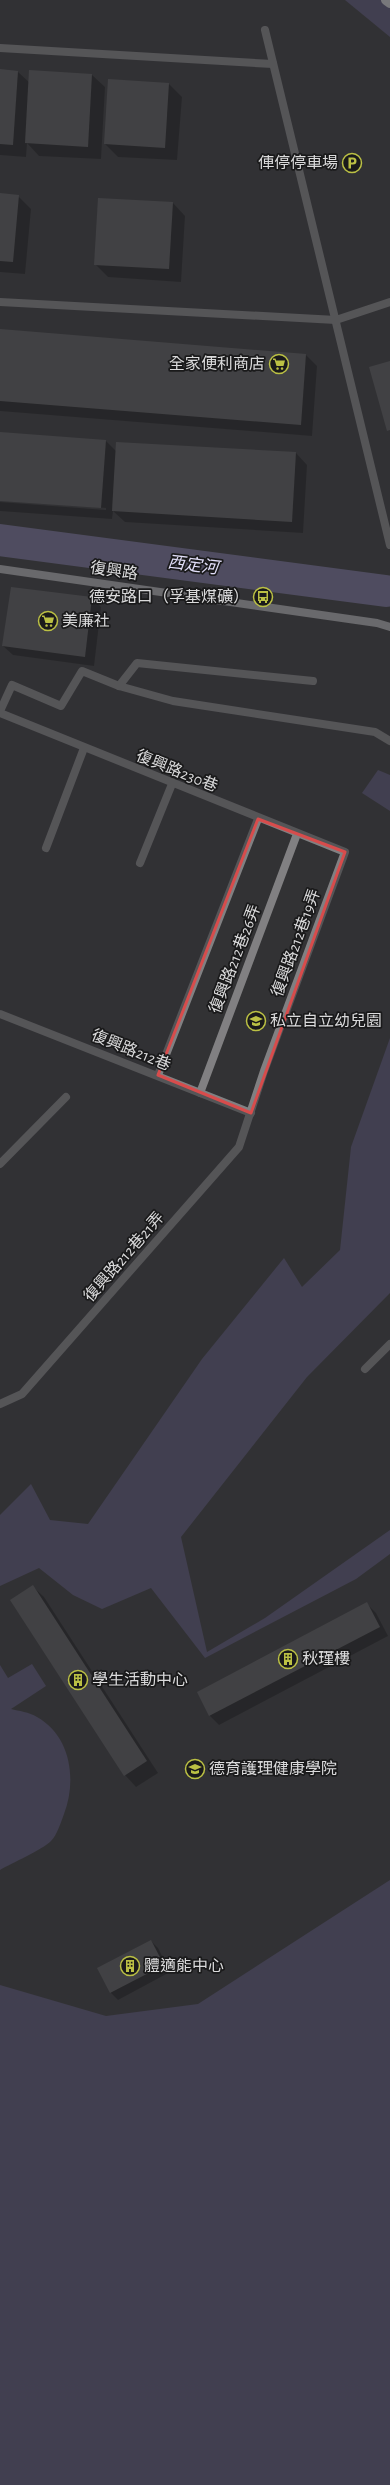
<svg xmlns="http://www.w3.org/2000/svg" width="390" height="2485" font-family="'Alegreya Sans','Noto Sans TC',sans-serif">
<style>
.green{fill:#555071}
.shadow{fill:#0007}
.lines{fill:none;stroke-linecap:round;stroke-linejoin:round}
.river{stroke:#746e95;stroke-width:32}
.building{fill:#555557}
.street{stroke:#818082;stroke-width:8}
.secondary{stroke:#adadaf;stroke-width:8}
.primary{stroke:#cfcfd1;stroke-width:10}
.marked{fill:none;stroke:#d74c4c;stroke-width:3;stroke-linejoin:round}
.labels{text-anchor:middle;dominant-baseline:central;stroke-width:3.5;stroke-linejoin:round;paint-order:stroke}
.poi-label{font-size:16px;fill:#dadadb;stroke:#1a1a1b;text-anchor:start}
.street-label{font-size:16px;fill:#dadadb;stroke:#1a1a1b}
.water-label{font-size:17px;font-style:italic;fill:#e1def8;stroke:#1a1a1b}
</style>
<rect width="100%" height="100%" fill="#323234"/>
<!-- green -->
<g class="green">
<path d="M345,0h45v37z"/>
<path d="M378,770l12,5v36l-28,-18z"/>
<path d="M390,1038v255l-83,84 -126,160 26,115 58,-34 125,-88v24l-34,25 -151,79 -54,-70 -49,21 -29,-14 -34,-27 -39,18v-71l31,-31 19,36 38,4 114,-165 82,-101 18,29 38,-37 11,-103z"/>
<path d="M32,1664l14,22 -35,23c8,2 18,3 26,8 34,19 40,63 27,97 -3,8 -7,21 -13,27 -9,9 -39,22 -51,29v-205l8,13z"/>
<path d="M390,1880v605h-390v-500l106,31 92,-12z"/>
</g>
<!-- shadow -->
<g class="shadow">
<path d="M0,70l18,2 12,11 62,-8 13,12 -4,72 -62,-3 -12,-13 -1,14 -26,-2z"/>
<path d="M169,84l13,13 -5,63 -59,-3 -13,-13z"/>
<path d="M0,194l18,2 13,13 -6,65 -25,-2z"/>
<path d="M173,203l12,13 -4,66 -73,-5 -13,-13z"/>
<path d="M0,330l306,25 11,11 -5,70 -312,-25z"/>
<path d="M0,433l106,8 10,10 180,2 11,12 -4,68 -178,-11 -12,-11 -1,8 -112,-8v-9l106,8v-2l-106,-8z"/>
<path d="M92,598l9,9 -7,59 -81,-11 -10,-9z"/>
<path d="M32,1586l12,11 114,176 -22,14 -11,-12z"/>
<path d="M367,1604l9,9 12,23 -169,89 -9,-9 -12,-24z"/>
<path d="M151,1941l7,7 12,24 -52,28 -8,-8z"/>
</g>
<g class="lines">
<!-- river -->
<path class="river" d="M0,540l386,51"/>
</g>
<!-- building -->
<g class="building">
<path d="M0,69l18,2 -5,74 -13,-1z"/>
<path d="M29,70l63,4 -4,73 -63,-4z"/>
<path d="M108,79l61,4 -4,65 -61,-4z"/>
<path d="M0,193l19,2 -6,67 -13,-1z"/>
<path d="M98,198l75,4 -4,67 -75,-4z"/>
<path d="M0,329l306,25 -5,71 -301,-24z"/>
<path d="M390,361v69l-3,1 -18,-64z"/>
<path d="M0,432l106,8 -5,68 -101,-7z"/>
<path d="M116,442l180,10 -4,70 -180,-11z"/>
<path d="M11,587l81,10 -7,60 -83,-11z"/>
<path d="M33,1585l114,176 -23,15 -114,-176z"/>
<path d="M367,1602l13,25 -171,89 -12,-24z"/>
<path d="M151,1940l13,25 -54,28 -13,-25z"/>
</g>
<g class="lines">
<!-- street -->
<g class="street">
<path d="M265,30l125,515"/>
<path d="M0,48l273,16"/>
<path d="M0,302l336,18 54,-18"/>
<path d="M119,686l18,-23 176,18"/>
<path d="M0,711l12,-26 49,21 21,-35 37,15 54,15 202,31 15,9"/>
<path d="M0,713l345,139 -81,219 -25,76 -217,247 -22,10"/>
<path d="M46,848l38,-100"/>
<path d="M140,863l32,-79"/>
<path d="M0,1014l251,99"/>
<path d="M158,1075l100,-256"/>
<path d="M200,1093l97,-259"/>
<path d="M0,1164l66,-67"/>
<path d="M365,1369l25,-25"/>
</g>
<!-- secondary -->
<path class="secondary" d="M0,569l377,54 13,4"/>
<!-- primary -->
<path class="primary" d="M386,0l4,3"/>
</g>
<!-- marked area -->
<path d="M0 0H390V2485H0ZM258,819l87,33 -94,261 -93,-38z" fill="#323234" fill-opacity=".55" fill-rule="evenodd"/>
<path class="marked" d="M258,819l87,33 -94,261 -93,-38z"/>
<!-- icons -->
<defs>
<g id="parking-ring" transform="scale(1)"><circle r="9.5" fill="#1a1a1b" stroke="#bbc044" stroke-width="1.5"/><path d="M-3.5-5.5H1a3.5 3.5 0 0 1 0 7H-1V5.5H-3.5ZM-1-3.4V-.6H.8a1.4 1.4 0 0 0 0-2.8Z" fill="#bbc044"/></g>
<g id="supermarket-ring" transform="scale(1)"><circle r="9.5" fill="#1a1a1b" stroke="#bbc044" stroke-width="1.5"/><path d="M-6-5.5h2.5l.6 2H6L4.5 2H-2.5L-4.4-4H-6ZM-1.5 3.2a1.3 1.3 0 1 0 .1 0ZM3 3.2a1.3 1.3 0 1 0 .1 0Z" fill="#bbc044"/></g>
<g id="bus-ring" transform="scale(1)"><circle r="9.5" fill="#1a1a1b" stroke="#bbc044" stroke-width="1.5"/><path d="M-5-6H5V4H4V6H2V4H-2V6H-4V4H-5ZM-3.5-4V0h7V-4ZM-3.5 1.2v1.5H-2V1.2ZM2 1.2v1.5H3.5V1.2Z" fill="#bbc044"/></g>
<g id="school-ring" transform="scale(1)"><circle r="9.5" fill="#1a1a1b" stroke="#bbc044" stroke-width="1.5"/><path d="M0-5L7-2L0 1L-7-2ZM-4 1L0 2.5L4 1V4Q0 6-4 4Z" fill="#bbc044"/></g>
<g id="building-ring" transform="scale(1)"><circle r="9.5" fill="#1a1a1b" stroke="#bbc044" stroke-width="1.5"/><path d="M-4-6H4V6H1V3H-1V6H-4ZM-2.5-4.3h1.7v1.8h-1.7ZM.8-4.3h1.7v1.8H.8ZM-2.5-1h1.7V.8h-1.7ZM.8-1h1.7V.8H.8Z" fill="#bbc044"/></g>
<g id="university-ring" transform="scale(1)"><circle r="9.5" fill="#1a1a1b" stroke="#bbc044" stroke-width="1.5"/><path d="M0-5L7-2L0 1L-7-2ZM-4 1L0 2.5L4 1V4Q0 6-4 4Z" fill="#bbc044"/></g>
</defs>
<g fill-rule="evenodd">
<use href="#parking-ring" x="352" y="163"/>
<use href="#supermarket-ring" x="279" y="364"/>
<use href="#bus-ring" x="263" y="597"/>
<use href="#supermarket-ring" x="48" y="621"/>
<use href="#school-ring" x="256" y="1021"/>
<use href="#building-ring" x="288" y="1659"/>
<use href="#building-ring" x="78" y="1680"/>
<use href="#university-ring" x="195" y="1769"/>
<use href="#building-ring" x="130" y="1966"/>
</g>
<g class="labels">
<!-- poi labels -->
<g class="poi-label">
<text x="338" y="163" text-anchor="end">俥停停車場</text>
<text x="265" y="364" text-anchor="end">全家便利商店</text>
<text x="249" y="597" text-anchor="end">德安路口（孚基煤礦）</text>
<text x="62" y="621">美廉社</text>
<text x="270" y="1021">私立自立幼兒園</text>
<text x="302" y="1659">秋瑾樓</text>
<text x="92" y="1680">學生活動中心</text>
<text x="209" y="1769">德育護理健康學院</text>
<text x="144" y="1966">體適能中心</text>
</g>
<!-- street labels -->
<g class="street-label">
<text transform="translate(114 571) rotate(8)">復興路</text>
<text transform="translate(177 771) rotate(22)">復興路230巷</text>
<text transform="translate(296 943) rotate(-70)">復興路212巷19弄</text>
<text transform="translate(235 959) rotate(-69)">復興路212巷26弄</text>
<text transform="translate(131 1050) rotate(22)">復興路212巷</text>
<text transform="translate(124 1257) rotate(-49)">復興路212巷21弄</text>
</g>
<!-- water labels -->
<g class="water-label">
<text transform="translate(193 565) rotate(7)">西定河</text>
</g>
</g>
</svg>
